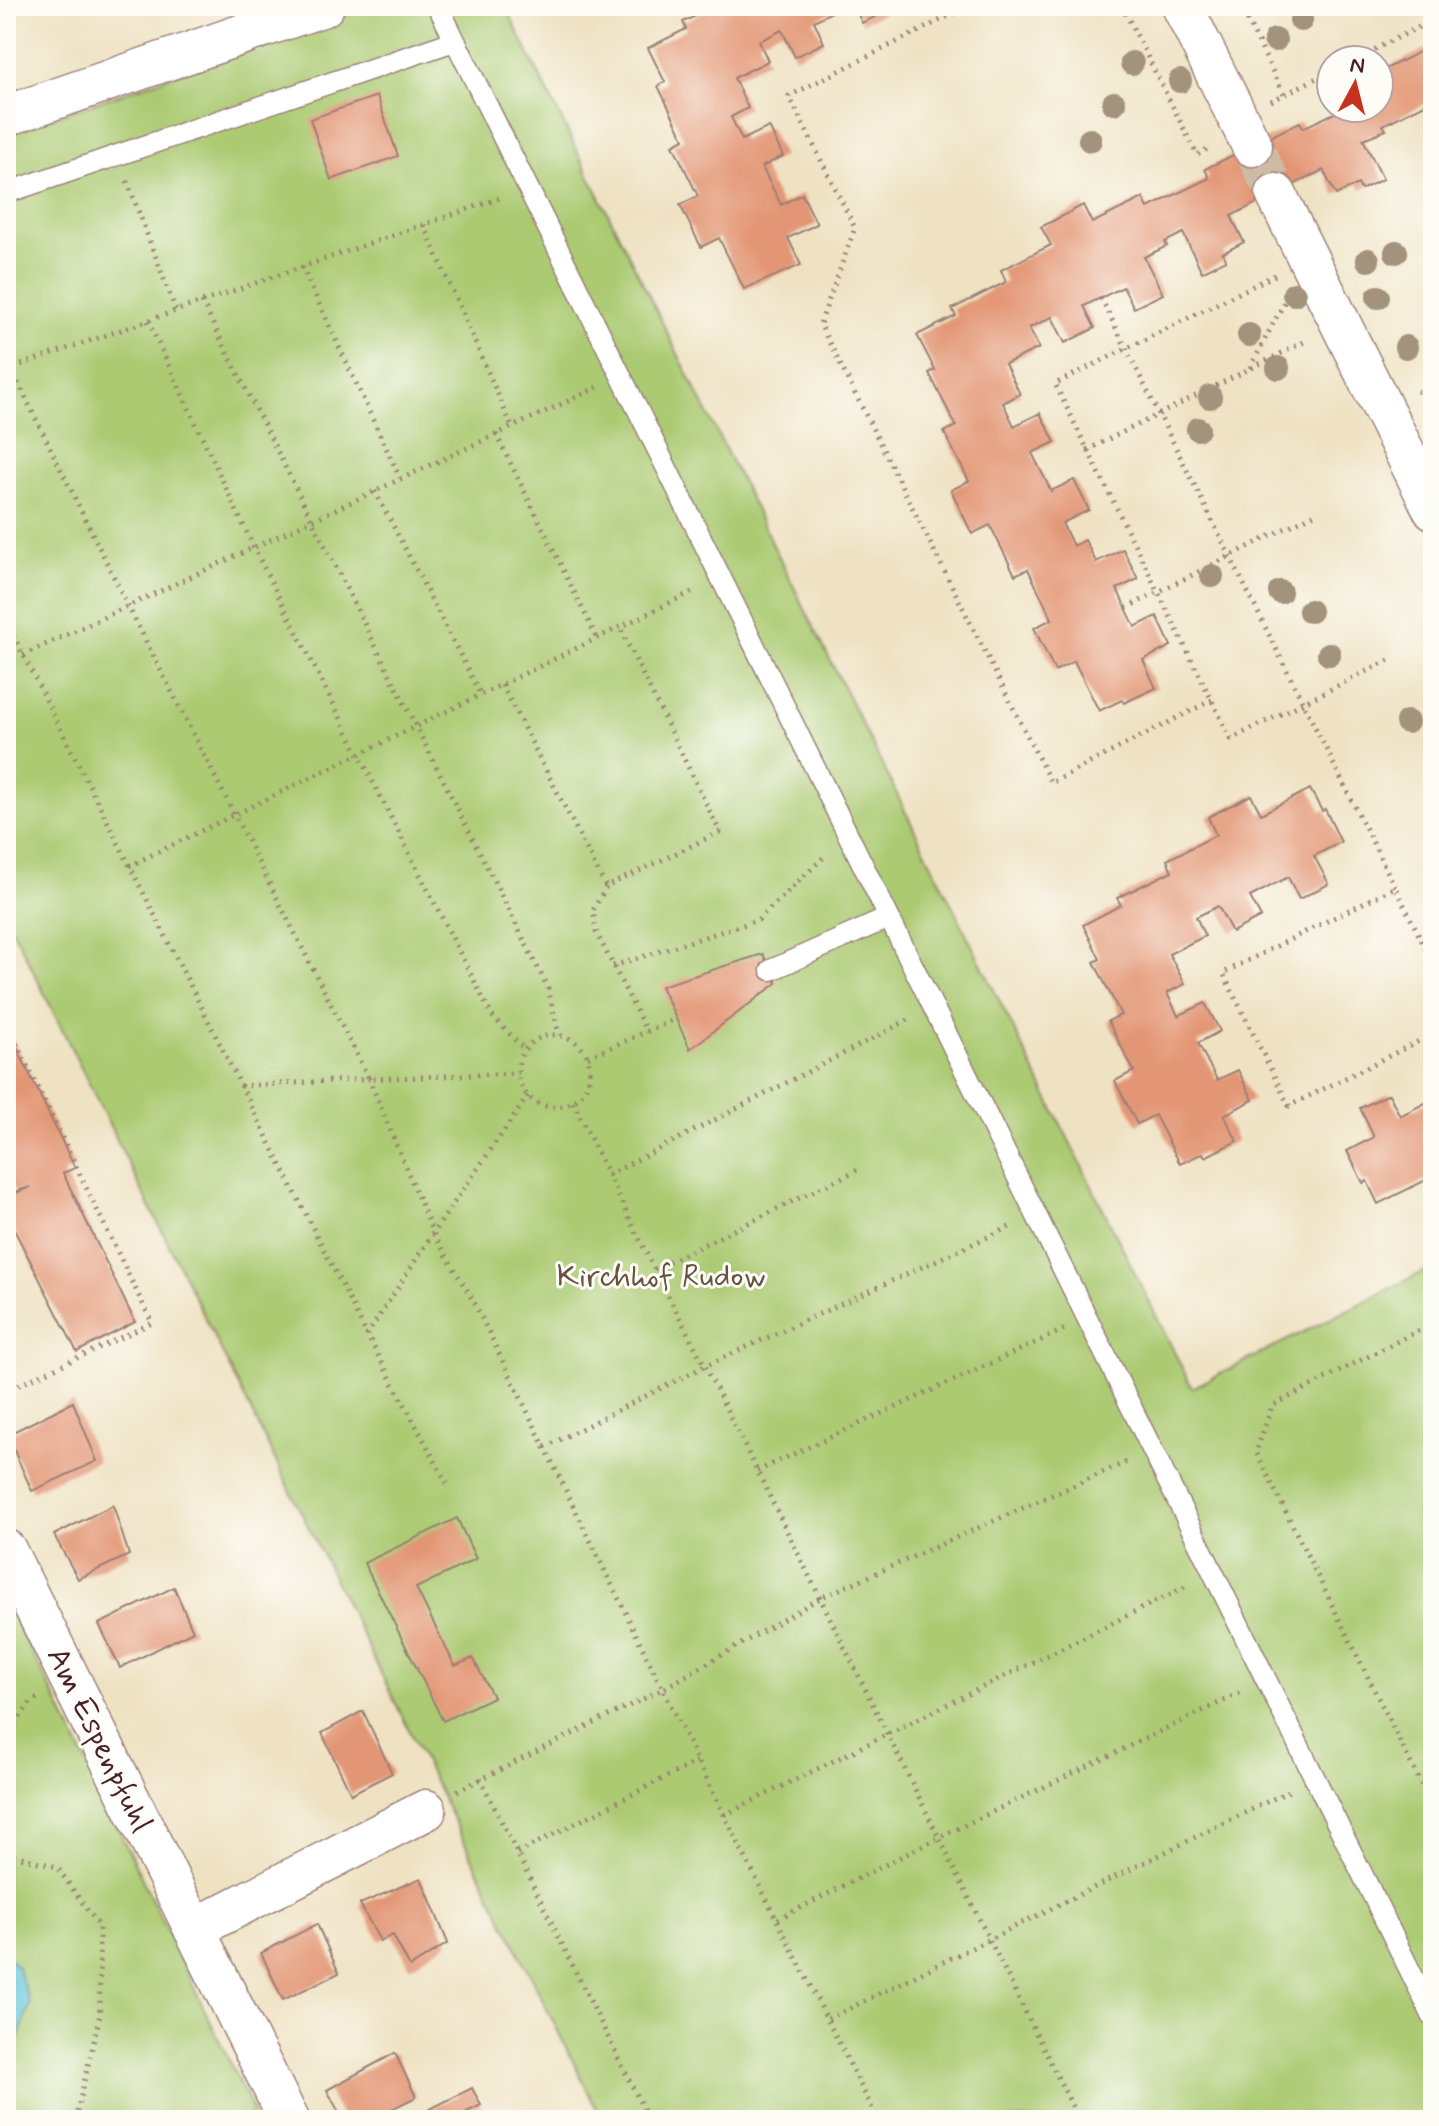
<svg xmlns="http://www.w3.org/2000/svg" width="1439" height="2126" font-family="Mynerve,sans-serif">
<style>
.green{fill:#abca72;stroke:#7a744e;stroke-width:2}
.water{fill:#5dc5d9;stroke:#547282;stroke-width:2}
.building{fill:#e39674}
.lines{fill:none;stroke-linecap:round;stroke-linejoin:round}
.street-tunnel{stroke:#cebba5;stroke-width:40;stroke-dasharray:40 20;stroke-linecap:butt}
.lane-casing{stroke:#9c8077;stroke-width:23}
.street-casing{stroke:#9c8077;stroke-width:43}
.path{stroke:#9c8077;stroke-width:5;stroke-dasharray:2 6;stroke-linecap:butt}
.lane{stroke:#fff;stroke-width:20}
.street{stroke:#fff;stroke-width:40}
.tree{fill:#a4937b}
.labels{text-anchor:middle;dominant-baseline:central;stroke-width:6;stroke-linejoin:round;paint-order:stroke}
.park-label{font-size:32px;fill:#675240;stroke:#fdfcf7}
.street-label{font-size:32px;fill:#4a1f2b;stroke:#fdfcf7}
</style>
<rect width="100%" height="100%" fill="#fdfcf7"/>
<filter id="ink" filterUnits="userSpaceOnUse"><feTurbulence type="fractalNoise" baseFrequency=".0125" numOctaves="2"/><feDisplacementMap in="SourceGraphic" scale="16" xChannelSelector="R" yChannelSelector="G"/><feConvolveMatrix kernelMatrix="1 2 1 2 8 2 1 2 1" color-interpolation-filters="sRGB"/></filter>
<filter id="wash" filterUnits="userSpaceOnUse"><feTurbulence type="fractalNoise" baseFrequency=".006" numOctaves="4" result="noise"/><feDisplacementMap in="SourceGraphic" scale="32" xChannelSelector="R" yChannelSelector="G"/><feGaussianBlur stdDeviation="1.8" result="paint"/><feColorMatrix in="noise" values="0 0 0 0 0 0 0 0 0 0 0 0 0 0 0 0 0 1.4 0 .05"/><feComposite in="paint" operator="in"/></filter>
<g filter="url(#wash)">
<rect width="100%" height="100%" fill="#efe2c3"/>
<!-- green -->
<g class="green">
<path d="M371,6h134l687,1382 241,-121v853h-831l-596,-1204v-782z"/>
<path d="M6,1602l54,105 194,406 -13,7h-235z"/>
</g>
<!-- water -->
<path class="water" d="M6,1955l11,11 13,38 -24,71z"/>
<g id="blocks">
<!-- building -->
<g class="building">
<path d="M716,6h127l-29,15 10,22 -29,14 -13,-27 -23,11 9,20 -34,17 14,30 -17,9 11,23 27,-13 14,29 -21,11 19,38 21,-11 15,30 -29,14 13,27 -57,24 -25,-51 -18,9 -21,-42 18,-9 -25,-51 11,-6 -26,-53 7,-4 -17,-34 38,-19 -3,-7z"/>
<path d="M854,6h37l1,3 -30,14z"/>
<path d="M1433,45v55l-50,25 3,5 -23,9 20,40 -22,11 -3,-6 -22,11 -13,-25 -92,46 13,26 -21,11 3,7 -24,12 -19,-39 -18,9 2,4 -23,11 19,37 -29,14 -11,-21 -39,19 11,22 -30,15 -13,-26 -23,11 10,20 -34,16 15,30 -17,9 11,23 26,-13 15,29 -23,11 19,38 23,-11 15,30 -27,13 11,23 12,-6 11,22 27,-13 15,30 -21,10 18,38 22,-11 14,30 -28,14 13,28 -32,15 -2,-3 -23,11 -25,-50 -19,10 -21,-43 18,-9 -24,-50 -13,6 -25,-50 -18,9 -21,-44 18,-9 -25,-49 12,-6 -27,-53 6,-3 -18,-35 39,-19 -4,-7 54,-27 -5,-12 50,-25 -10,-18 42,-22 9,18 51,-25 5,10 61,-30 -4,-9 95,-47 3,6 42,-20h34v-36z"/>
<path d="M377,96l21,60 -67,24 -21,-61z"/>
<path d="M1310,789l12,22 3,-2 16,33 -27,14 15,28 -30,15 -11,-22 -38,20 11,20 -29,15 -14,-26 -22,11 9,19 -36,18 16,30 -18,9 11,23 27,-13 15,28 -22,12 19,37 21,-10 15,30 -29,15 13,26 -32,16 -2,-4 -23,11 -25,-49 -18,9 -22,-43 19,-10 -26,-50 13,-6 -27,-53 6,-3 -17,-34 38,-20 -4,-7 55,-27 -5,-11 49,-25 -8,-18 43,-22 10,19z"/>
<path d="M763,954l14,29 -87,66 -29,-63z"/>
<path d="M6,1025l69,143 -12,5 72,149 -58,30 -71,-138v-17l24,-10 -15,5 -9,-18z"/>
<path d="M1389,1094l11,22 33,-17v90l-5,-10 -50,25 -11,-23 -4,2 -16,-32 27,-14 -14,-29z"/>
<path d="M73,1402l24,59 -65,30 -25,-56z"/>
<path d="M113,1505l16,50 -51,24 -24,-44z"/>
<path d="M457,1518l19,41 -60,29 39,78 18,-8 20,39 -50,24 -79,-158z"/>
<path d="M174,1587l19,44 -73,37 -21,-44z"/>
<path d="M363,1711l29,62 -41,21 -29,-61z"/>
<path d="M421,1878l27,65 -38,24 -17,-32 -13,6 -20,-37z"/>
<path d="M317,1924l22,49 -56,27 -22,-47z"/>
<path d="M395,2053l21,44 -47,23h-26l-16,-30z"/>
<path d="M472,2088l9,17 -30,15h-24l-3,-8z"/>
</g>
</g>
</g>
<g filter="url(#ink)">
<use href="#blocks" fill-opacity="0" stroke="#9c8077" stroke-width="2"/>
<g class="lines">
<!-- street-tunnel -->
<path class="street-tunnel" d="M1252,146l24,48"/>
<!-- lane casing -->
<g class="lane-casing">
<g id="lane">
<path d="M438,6l995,2011"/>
<path d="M6,193l448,-152"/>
<path d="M771,970l117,-52"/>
</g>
</g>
<!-- street casing -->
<g class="street-casing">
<g id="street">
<path d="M1182,6l70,140"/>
<path d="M6,116l318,-110"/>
<path d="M1276,194l157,315"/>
<path d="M6,1550l283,570"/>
<path d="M194,1929l232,-119"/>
</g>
</g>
<!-- path -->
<g class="path">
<path d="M969,6l-180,90 66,132 -35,96 231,459 161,-83"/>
<path d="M1122,6l75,149 14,-8"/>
<path d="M1240,6l44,88"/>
<path d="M1353,60l80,-40"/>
<path d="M1271,101l60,-30"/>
<path d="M127,181l49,130"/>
<path d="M424,225l88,202"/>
<path d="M302,267l98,211"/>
<path d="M1275,275l-220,109 176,355 158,-79"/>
<path d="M1101,298l294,589"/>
<path d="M202,302l346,686 11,47"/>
<path d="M148,321l106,227 238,468 33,34"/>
<path d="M11,368l117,238 241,473 149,-6"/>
<path d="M1250,368l36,-69"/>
<path d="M6,370l497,-173"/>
<path d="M1417,391l16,6"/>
<path d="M496,434l101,204"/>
<path d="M1087,450l221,-110"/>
<path d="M375,491l106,204"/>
<path d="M1126,608l190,-95"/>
<path d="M6,621l361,714"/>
<path d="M23,655l575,-268"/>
<path d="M502,685l104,202 114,-55 -100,-204"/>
<path d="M129,866l567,-276"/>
<path d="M606,887l-13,23 3,22 51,100"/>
<path d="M1433,963l-38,-76 -172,86 66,133 144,-72"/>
<path d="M613,966l145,-46 69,-66"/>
<path d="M6,1022l146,301 -146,68"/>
<circle cx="554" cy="1071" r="36"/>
<path d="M588,1057l88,-38"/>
<path d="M240,1086l129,-7 64,154 -66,102 82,152"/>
<path d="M528,1096l-95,137 41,69 250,513 154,305"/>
<path d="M573,1102l81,167 51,97 374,754"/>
<path d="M608,1175l302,-156"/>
<path d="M654,1269l205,-100"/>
<path d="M1433,1323l-161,83 -16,46 177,356"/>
<path d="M545,1447l160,-81 309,-141"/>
<path d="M757,1471l308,-142"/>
<path d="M6,1737l25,-35 9,-6"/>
<path d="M480,1778l169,342"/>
<path d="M457,1791l206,-102 157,-91 309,-137"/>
<path d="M724,1815l465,-230"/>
<path d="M6,1853l51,14 42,59 1,89 -23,97 -12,8"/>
<path d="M517,1853l181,-92"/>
<path d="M778,1919l162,-82 304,-146"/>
<path d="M828,2019l465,-230"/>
<path d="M1408,2120l25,-11"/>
</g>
<!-- lane -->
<use href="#lane" class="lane"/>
<!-- street -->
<use href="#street" class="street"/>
</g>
<!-- trees -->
<g class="tree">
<circle cx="1301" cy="20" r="12"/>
<circle cx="1275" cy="40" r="12"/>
<circle cx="1132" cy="63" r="12"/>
<circle cx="1180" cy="81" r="12"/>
<circle cx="1114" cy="103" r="12"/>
<circle cx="1090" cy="140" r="12"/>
<circle cx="1396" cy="252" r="12"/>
<circle cx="1368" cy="260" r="12"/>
<circle cx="1294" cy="294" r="12"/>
<circle cx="1378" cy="297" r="12"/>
<circle cx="1249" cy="335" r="12"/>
<circle cx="1406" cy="347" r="12"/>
<circle cx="1278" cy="368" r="12"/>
<circle cx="1210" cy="397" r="12"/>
<circle cx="1198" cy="429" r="12"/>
<circle cx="1212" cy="576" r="12"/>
<circle cx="1280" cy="592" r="12"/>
<circle cx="1310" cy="611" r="12"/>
<circle cx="1329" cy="654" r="12"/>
<circle cx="1407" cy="722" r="12"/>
</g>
</g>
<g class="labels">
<!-- park labels -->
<g class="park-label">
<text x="661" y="1277">Kirchhof Rudow</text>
</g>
<!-- street labels -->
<g class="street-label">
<text transform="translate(99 1740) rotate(64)">Am Espenpfuhl</text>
</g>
</g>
<!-- margin -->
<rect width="1439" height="2126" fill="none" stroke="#fdfcf7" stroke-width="32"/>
<!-- north arrow -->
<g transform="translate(1355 84) rotate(7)"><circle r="38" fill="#fdfcf7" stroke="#b5a4a5" stroke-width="2"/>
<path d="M0-6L14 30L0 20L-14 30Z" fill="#c8321e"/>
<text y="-12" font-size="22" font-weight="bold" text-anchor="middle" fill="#4a1f2b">N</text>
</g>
</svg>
